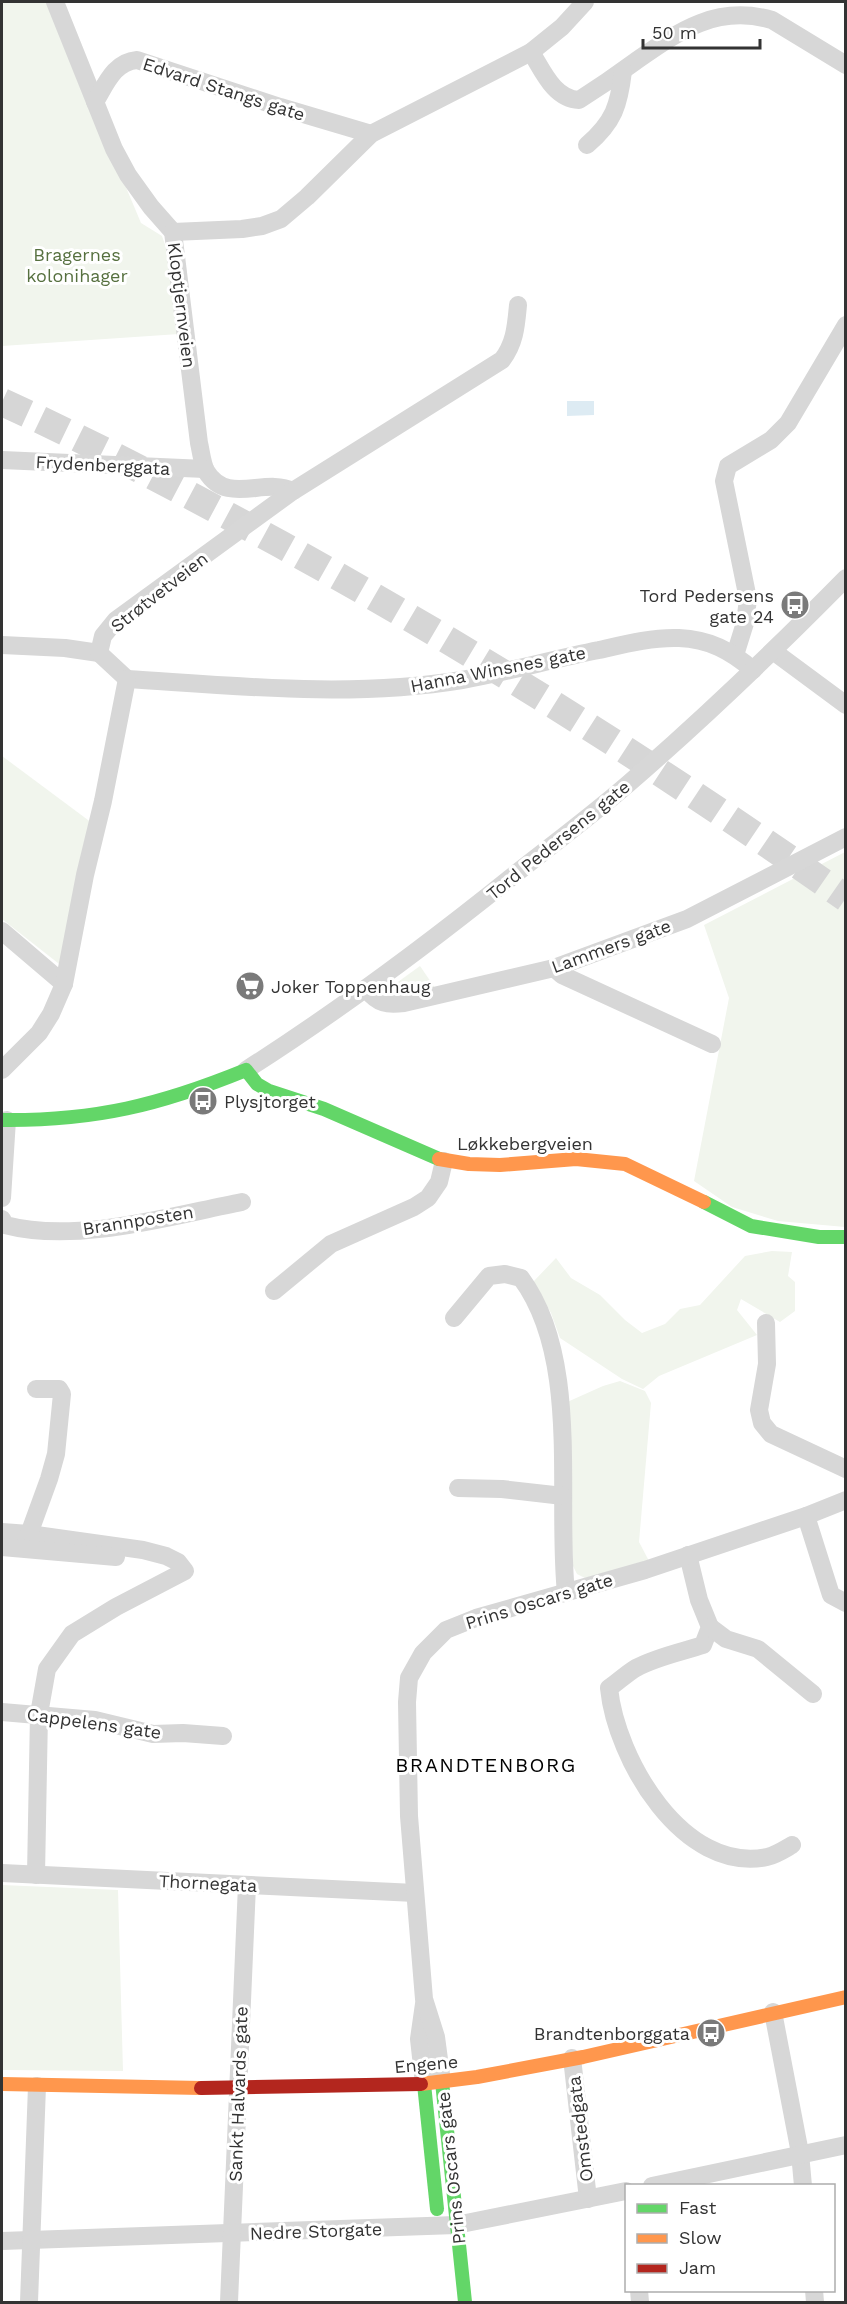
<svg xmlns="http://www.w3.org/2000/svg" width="847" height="2304" font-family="'Work Sans',sans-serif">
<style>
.green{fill:#f1f5ed}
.water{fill:#ddebf3}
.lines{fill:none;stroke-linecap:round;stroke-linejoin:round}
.primary-tunnel{stroke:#d6d6d6;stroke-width:28;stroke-dasharray:28 14;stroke-linecap:butt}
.street{stroke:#d7d7d7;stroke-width:18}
.fast{stroke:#63d668;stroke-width:14}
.slow{stroke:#ff974d;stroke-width:14}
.jam{stroke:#b3261e;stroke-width:14}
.labels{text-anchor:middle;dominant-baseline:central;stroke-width:6;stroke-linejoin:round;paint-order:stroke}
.street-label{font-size:18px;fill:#333;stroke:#fff}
.park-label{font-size:18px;fill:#56703f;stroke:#fff}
.poi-label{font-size:18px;fill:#333;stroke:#fff;text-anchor:end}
.neighbourhood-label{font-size:20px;letter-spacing:1.5px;fill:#000;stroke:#fff}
</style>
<rect width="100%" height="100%" fill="#fff"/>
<!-- green -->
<g class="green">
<path d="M2,2h46l93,221 21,13 10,29 7,69 -177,12z"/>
<path d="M2,756l90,67 -29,144 -61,-48z"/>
<path d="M845,852v375l-67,-6 -46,-14 -38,-26 35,-183 -25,-73z"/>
<path d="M420,966l15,22 -44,7 -2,-4 2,-4z"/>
<path d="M772,1251l20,1 -4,24 7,6v29l-15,11 -39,-23 -4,11 20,25 -98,41 -16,13 -21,-10 -62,-41 -9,-25 -18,-31 23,-24 15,20 29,17 25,25 17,13 23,-9 15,-15 20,-4 45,-49z"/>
<path d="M620,1381l25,10 6,12 -12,139 10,19 -64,17 -8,-4 -4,-8 -8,-163 38,-17z"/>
<path d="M2,1885l116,5 5,181 -121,-1z"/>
</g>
<!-- water -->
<path class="water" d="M567,401h27v14l-27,1z"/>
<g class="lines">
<!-- primary-tunnel -->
<path class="primary-tunnel" d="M2,402c95,43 188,93 280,143 194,107 382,226 564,353"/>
<!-- street -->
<g class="street">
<path d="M55,2l59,147 14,26 23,32 22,25 26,211c2,8 3,20 7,28 21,35 58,6 87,20"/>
<path d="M531,52c12,19 23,47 48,48 19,-12 38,-25 57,-39 43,-30 81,-57 136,-41l74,45"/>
<path d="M95,102c11,-18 19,-40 42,-42l143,47 91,27"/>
<path d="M587,145c27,-23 32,-40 36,-74"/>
<path d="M173,232l69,-3 20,-3 19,-7 26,-22 64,-63 160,-82 31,-25 23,-25"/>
<path d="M2,460l203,9"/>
<path d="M2,645l63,3 34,5"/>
<path d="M773,651l73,54"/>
<path d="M735,655l10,-32 3,-24 -24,-118 4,-15 43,-26 17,-17 58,-98"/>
<path d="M127,679c110,7 225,19 335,1 46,-8 91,-21 137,-30 26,-6 53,-13 80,-12 30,1 52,13 74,32"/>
<path d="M127,679l-28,-26 4,-17 13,-16 177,-129 209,-131c13,-17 14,-34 16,-55"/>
<path d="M2,931l62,53"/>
<path d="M554,968l8,7 150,69"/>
<path d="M367,990c11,14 20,15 37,13l150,-35 133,-49 159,-82"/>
<path d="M2,1070l37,-37 12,-19 13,-30 21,-109 18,-74 24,-122"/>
<path d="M246,1070c94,-60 181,-125 268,-195 38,-30 77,-59 114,-91 75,-65 148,-135 218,-206"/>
<path d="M2,1198l5,-78"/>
<path d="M2,1219l3,6c72,19 165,-9 237,-23"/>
<path d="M274,1291l57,-47 83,-37 14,-9 11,-16 5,-21"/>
<path d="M454,1318l35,-42 16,-2 16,4c60,81 35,218 45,315"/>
<path d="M766,1323l1,41 -8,46 3,13 9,11 75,35"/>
<path d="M458,1488l44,1 61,7"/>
<path d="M806,1516l25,79 15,8"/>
<path d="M2,1532l27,2 114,16 23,6 12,6 7,9 -69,36 -44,27 -25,35 -8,45 -3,161"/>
<path d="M29,1534l20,-55 7,-25 6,-60 -3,-5h-23"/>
<path d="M2,1547l114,10"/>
<path d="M688,1555l11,45 11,27 -7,18c-22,7 -47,12 -67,23 -10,6 -18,14 -27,20 7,71 74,186 158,169 9,-2 18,-8 25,-12"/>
<path d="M710,1627l16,12 32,10 55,45"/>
<path d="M2,1712l93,8 58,14 30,-1 40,3"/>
<path d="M2,1873l413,20"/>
<path d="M424,2004l-5,35 5,45"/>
<path d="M773,2012l27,141 3,33"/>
<path d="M572,2058l16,141"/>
<path d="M442,2082l-6,-45 -12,-38 -15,-183 -2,-114 2,-24 14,-25 23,-23 30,-12 169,-48 161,-54 40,-16"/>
<path d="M652,2186l194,-41"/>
<path d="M2,2241l454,-16 170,-34"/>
<path d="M639,2290l1,12"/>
<path d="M814,2290l1,12"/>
<path d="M29,2302l8,-216"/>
<path d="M229,2302l18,-417"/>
</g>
<!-- fast -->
<g class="fast">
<path d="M2,1120c93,1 158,-15 244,-50l11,14 12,7 55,18 115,50"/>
<path d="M704,1202l47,24 68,11h27"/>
<path d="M442,2082l23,220"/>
<path d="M424,2084l13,125"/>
</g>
<!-- slow -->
<g class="slow">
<path d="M439,1159l30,5 31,1 76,-6 49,5 79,38"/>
<path d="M2,2084l199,4"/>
<path d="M421,2084l56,-7 106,-20 263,-60"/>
</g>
<!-- jam -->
<path class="jam" d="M201,2088l220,-4"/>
</g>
<!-- icons -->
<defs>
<g id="bus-disc" transform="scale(1.5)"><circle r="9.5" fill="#7a7a7a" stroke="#fff"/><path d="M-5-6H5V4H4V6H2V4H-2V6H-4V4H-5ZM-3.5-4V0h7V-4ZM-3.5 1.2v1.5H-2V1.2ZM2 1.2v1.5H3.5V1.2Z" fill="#fff"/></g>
<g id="supermarket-disc" transform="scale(1.5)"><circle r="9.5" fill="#7a7a7a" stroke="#fff"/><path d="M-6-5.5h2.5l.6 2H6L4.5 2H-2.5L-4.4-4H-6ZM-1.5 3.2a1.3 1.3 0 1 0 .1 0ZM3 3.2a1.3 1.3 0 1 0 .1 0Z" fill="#fff"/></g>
</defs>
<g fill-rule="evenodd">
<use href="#bus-disc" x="795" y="605"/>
<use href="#supermarket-disc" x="250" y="986"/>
<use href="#bus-disc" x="203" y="1101"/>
<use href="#bus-disc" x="711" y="2033"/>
</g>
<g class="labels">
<!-- street labels -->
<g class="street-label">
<text transform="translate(224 89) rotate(18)">Edvard Stangs gate</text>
<text transform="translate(182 305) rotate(83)">Kloptjernveien</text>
<text transform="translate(103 465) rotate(3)">Frydenberggata</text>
<text transform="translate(159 592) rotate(-38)">Strøtvetveien</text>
<text transform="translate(498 669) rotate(-11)">Hanna Winsnes gate</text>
<text transform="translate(558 840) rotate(-39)">Tord Pedersens gate</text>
<text transform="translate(611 946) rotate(-20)">Lammers gate</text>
<text x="525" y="1143">Løkkebergveien</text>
<text transform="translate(138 1220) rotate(-9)">Brannposten</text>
<text transform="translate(539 1601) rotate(-17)">Prins Oscars gate</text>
<text transform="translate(94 1723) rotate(8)">Cappelens gate</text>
<text transform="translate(208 1883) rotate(3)">Thornegata</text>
<text transform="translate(426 2064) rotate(-5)">Engene</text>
<text transform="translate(238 2094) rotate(-88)">Sankt Halvards gate</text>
<text transform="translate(580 2129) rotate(-97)">Omstedgata</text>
<text transform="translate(451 2168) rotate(-96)">Prins Oscars gate</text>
<text transform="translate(316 2231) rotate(-2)">Nedre Storgate</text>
</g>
<!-- park labels -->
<g class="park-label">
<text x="77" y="254">Bragernes<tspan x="77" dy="21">kolonihager</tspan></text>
</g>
<!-- poi labels -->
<g class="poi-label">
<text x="774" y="595">Tord Pedersens<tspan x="774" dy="21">gate 24</tspan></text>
<text x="271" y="986" text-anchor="start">Joker Toppenhaug</text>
<text x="224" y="1101" text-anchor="start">Plysjtorget</text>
<text x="690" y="2033">Brandtenborggata</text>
</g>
<!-- neighbourhood labels -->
<g class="neighbourhood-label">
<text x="486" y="1765">BRANDTENBORG</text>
</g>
</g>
<!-- border -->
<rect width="847" height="2304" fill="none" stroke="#333333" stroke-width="6"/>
<!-- legend -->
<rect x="625" y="2184" width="210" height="108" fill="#ffffff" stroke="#adadad" stroke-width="1.5"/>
<rect x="637" y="2204" width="30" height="9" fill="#63d668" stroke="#adadad" stroke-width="1.5"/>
<text x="679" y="2214" font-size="18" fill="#333333">Fast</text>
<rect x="637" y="2234" width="30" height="9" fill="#ff974d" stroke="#adadad" stroke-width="1.5"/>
<text x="679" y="2244" font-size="18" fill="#333333">Slow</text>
<rect x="637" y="2264" width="30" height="9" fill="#b3261e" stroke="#adadad" stroke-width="1.5"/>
<text x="679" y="2274" font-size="18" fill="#333333">Jam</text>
<!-- scale -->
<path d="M643 39v9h117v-9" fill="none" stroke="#333333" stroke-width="3"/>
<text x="652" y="39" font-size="18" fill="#333333" stroke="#ffffff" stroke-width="4.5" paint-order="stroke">50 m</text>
</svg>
